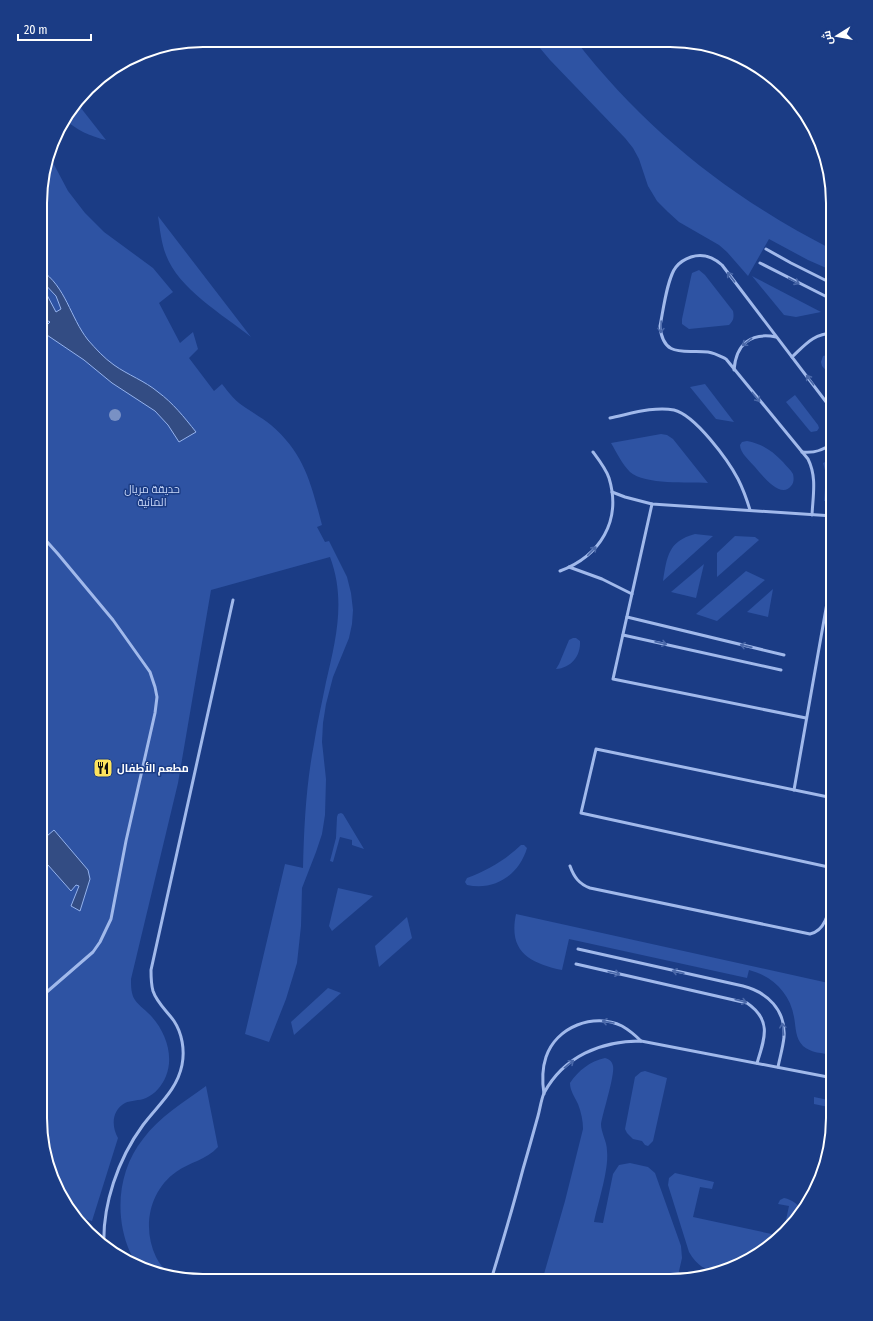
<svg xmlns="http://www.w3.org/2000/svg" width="873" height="1321" font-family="'Fira Sans Condensed',Cairo,sans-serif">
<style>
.green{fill:#2e53a3}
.water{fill:#334c83;stroke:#94b2ed}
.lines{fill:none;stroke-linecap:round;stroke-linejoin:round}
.lane{stroke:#a1b9eb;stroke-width:3}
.tree{fill:#7991c4}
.oneway{stroke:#4a68a9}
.labels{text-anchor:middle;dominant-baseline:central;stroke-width:3;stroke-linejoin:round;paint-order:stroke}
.park-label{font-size:11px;fill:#c6d6f8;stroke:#1b3c85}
.poi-label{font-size:11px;font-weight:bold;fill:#fff;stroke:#1b3c85;text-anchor:start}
.rim{fill:none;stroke:#fff;stroke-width:2}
</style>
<rect width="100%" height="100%" fill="#1b3c85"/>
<!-- green -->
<g class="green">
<path d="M534,41h42c70,90 155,157 257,209v21l-25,-11 -39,-21 -21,37 -21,-24 -8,-7 -40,-23 -11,-10 -11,-11 -9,-15 -9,-27 -6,-11 -8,-10 -75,-78z"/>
<path d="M77,103l29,37c-17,-4 -29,-10 -42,-21z"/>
<path d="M50,157l18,34 17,22 19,19 49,36 20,24 -14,11 21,40 13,-11 5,17 -9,9 25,33 8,-7c7,9 14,18 24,24 9,6 18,11 25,17 34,29 40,59 51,100l-5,2 8,15 4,-1 18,36 4,16 2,17 -1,14 -3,14 -16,39 -7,27 -3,19 -1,19 4,37 -1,36 -3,19 -6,18 -14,36 -1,38 -4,37 -11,36 -17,43 -24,-8 40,-170 18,4c1,-41 3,-83 11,-124 3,-21 8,-41 12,-62 10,-42 20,-83 4,-125l-119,33 -33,193 -47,196c0,7 0,15 4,21 4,6 12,11 17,17 14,16 22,39 14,59 -4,10 -11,18 -20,22 -7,3 -15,2 -21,5 -13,7 -14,23 -7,35l-26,83 -17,-5 -1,1 -22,-36 -12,-63 1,-937z"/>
<path d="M158,216l93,121c-28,-22 -73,-49 -85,-82 -5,-13 -6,-26 -8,-39z"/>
<path d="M699,270l6,5 28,36c1,6 1,9 -4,14l-40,4 -7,-5v-5l9,-42 1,-4z"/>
<path d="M752,276l69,36 -25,5 -12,-2z"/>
<path d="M827,355l6,2v21l-11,-12 -1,-4 2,-6z"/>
<path d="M705,384l29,38 -18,-3 -26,-32z"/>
<path d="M795,395l23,30 1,3 -2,3 -6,1 -2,-2 -23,-28z"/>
<path d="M661,434l6,1 6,4 35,44c-20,-1 -63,2 -78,-11 -8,-8 -13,-19 -19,-29z"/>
<path d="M747,441c16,3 25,10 36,21 3,4 8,8 10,12 1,4 1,9 -2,12 -10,14 -30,-12 -36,-19 -5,-6 -15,-14 -15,-22l2,-3z"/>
<path d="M833,458v43h-9l2,-27 -3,-11z"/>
<path d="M695,534l18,2 -50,45c4,-24 5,-40 32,-47z"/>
<path d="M735,536l20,1 4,3 -42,37v-24z"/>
<path d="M704,564l-8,34 -25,-6z"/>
<path d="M746,571l19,9 -48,41 -21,-7z"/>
<path d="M773,589l-5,28 -21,-5z"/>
<path d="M573,638h3l4,3c1,15 -9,27 -24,28l3,-5 10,-24z"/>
<path d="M341,813l2,1 21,35 -12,-4v-5l-12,-3 -7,25 -3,-1 6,-23 1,-21 1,-3z"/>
<path d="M521,845h3l3,3c-8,27 -32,43 -60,37l-2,-3 2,-4c21,-8 38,-18 54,-33z"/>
<path d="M338,888l35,8 -41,35 -3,-5z"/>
<path d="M516,914l317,70v71c-11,-2 -22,-2 -30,-9 -8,-8 -7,-19 -9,-29 -4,-24 -22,-41 -45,-47l-2,8 -178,-39 -7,31c-32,-7 -54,-18 -46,-56z"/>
<path d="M407,917l5,21 -33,29 -4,-21z"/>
<path d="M328,988l13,5 -47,42 -3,-13z"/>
<path d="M605,1058c4,1 7,3 8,8 2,9 -10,46 -12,58 0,9 6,17 6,27 2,19 -9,51 -13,71l9,1 10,-49 6,-9 11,-2 18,4 7,6 26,73 1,12 -5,22 -7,1h-128l23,-80 18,-72c0,-9 -2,-17 -5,-25 -3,-7 -8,-13 -8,-21 8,-12 20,-22 35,-25z"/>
<path d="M645,1071l22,7 -14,63 -5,5 -3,-1 -3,-4 -9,-2 -6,-6 -2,-4 10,-52 6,-5z"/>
<path d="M206,1086l12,61c-12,13 -28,15 -42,25 -27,19 -34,56 -20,85 4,8 10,14 16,20 -6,-1 -29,-6 -33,-9 -4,-4 -6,-11 -9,-16 -16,-36 -12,-82 13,-113 16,-22 41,-37 63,-53z"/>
<path d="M814,1097l19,4v7l-19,-4z"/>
<path d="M675,1173l39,9 -2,7 -12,-2 -7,30 88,19 -4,5c-26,16 -65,52 -88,11l-21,-67 1,-7z"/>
<path d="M784,1198c9,2 14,6 18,14l-19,22 6,-28 -11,-2 2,-4z"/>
</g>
<!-- water -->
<g class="water">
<path d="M41,270c25,17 29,47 47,70 8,9 16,18 26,25 14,10 31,16 44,27 15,11 26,25 38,40l-17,10 -11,-17 -13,-14 -43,-28 -28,-23 -43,-29v-10l7,3 2,-2 -9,-5v-27l6,5 9,17 5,-3 -5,-13 -15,-16z"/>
<path d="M54,830l34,40 2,9 -10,32 -9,-5 8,-20 -3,-1 -5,6 -31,-35v-14z"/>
</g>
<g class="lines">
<!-- lane -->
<g class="lane">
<path d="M766,249l25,14 42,21"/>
<path d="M760,263l73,37"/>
<path d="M792,357c14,-13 21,-23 41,-24"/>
<path d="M734,370c2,-26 17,-38 42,-33"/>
<path d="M610,418c20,-4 44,-12 64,-8 21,5 54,50 64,69 5,10 9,21 12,31"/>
<path d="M802,452c12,1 21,-1 31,-9"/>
<path d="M612,492l13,5 27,7 181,12"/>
<path d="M652,504l-39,175 193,39"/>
<path d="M812,515c1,-20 5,-38 -4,-56l-82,-100c-6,-3 -11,-6 -18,-7 -21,-3 -45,8 -48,-26 3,-14 7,-48 16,-59 4,-5 9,-8 15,-10 12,-4 22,0 31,8l111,146"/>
<path d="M569,567l33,12 30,15"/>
<path d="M560,571c40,-15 62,-50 49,-93 -3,-9 -10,-18 -16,-26"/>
<path d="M627,617l157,38"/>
<path d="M623,635l158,35"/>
<path d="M794,790l39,-221"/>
<path d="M570,866c4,11 9,18 20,22l220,46c19,-4 19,-30 23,-45"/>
<path d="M833,868l-252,-55 15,-64 237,49"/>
<path d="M578,949l165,37c24,6 43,24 41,51 -1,10 -4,20 -6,30"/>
<path d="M576,964l171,39c25,17 18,35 10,60"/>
<path d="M41,997l52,-45 7,-10 11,-23 15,-78 29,-128 2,-16 -2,-10 -5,-15 -37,-52 -55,-66 -17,-19"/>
<path d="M544,1094c-2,-13 -2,-25 2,-37 10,-30 48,-45 76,-31 7,4 13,9 19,15"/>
<path d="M104,1247c-2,-42 14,-88 39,-122 15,-20 34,-35 39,-60 3,-15 0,-32 -8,-44 -7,-10 -17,-18 -21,-30 -2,-7 -2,-14 -2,-21l82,-370"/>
<path d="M491,1280c11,-36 22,-73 32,-111 5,-17 10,-35 15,-53 2,-7 3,-16 6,-23 20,-37 57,-52 97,-52l192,37"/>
</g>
</g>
<!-- trees -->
<circle class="tree" cx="115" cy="415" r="6"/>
<!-- one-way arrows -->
<defs><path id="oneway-shaft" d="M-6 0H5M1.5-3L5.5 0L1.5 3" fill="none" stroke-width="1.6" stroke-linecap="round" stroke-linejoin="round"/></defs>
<g class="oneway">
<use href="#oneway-shaft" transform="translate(731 277) rotate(-127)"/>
<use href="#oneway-shaft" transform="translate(794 281) rotate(28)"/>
<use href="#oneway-shaft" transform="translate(661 327) rotate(92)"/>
<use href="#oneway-shaft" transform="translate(747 342) rotate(142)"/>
<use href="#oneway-shaft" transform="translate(810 380) rotate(-127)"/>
<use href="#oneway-shaft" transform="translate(756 397) rotate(50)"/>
<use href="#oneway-shaft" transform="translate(592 551) rotate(-46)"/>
<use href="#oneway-shaft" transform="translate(661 643) rotate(13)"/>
<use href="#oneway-shaft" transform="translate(746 646) rotate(-167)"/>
<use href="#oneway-shaft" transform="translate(678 972) rotate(-167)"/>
<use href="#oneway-shaft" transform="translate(614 973) rotate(12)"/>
<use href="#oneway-shaft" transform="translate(741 1001) rotate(15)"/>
<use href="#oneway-shaft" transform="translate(608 1022) rotate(-170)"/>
<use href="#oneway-shaft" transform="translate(783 1029) rotate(-96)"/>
<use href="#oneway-shaft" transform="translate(569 1064) rotate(-39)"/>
</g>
<!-- icons -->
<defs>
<g id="restaurant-square" transform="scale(1)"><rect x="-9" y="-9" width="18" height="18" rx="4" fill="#fde35d" stroke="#1b3c85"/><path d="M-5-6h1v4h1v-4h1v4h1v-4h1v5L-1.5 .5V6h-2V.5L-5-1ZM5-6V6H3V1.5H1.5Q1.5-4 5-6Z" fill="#111"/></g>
</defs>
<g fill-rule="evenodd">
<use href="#restaurant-square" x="103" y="768"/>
</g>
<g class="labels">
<!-- park labels -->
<g class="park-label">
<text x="152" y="489">حديقة مريال<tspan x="152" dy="13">المائية</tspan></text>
</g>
<!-- poi labels -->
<g class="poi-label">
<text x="117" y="768">مطعم الأطفال</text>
</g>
</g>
<!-- crop -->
<path d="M0 0H873V1321H0ZM203 47H670A156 156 0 0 1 826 203V1118A156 156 0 0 1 670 1274H203A156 156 0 0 1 47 1118V203A156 156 0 0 1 203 47Z" fill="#1b3c85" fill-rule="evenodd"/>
<path class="rim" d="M203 47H670A156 156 0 0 1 826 203V1118A156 156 0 0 1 670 1274H203A156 156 0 0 1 47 1118V203A156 156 0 0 1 203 47Z"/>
<!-- north arrow -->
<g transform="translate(837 36) rotate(259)" stroke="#1b3c85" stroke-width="3" paint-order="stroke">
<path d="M0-3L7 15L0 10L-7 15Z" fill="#ffffff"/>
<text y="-6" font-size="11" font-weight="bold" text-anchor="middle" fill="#ffffff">ش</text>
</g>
<!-- scale -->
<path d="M18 34v6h73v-6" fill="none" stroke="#ffffff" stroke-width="2"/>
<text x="24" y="34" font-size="12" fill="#ffffff" stroke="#1b3c85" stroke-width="3" paint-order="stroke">20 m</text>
</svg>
